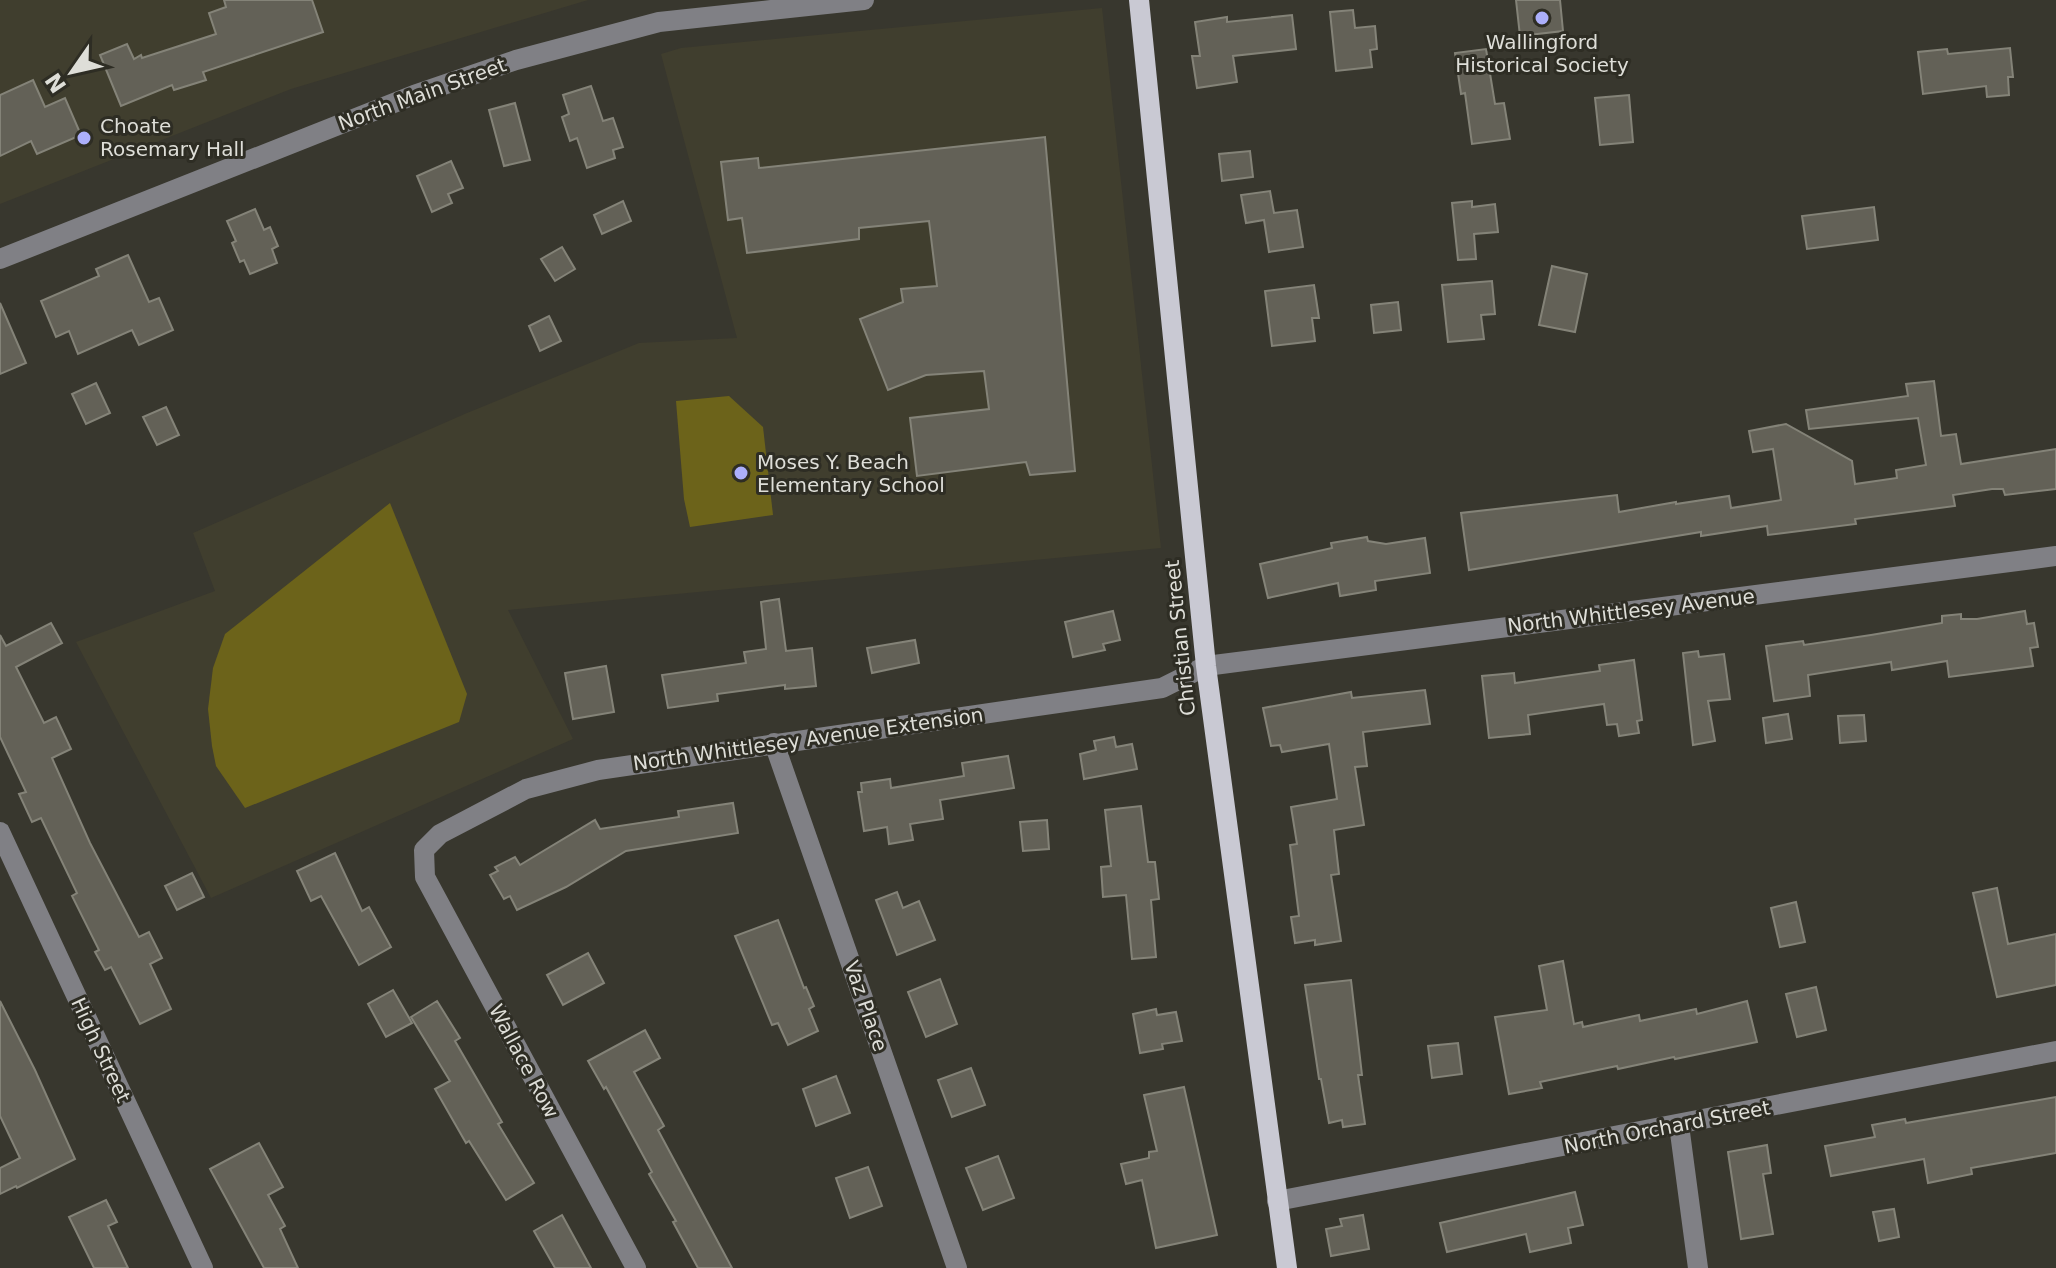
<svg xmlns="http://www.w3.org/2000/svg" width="2056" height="1268" font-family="'DejaVu Sans',sans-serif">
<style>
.built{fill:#403e2e}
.green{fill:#6c631a}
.building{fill:#636157;stroke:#848378;stroke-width:2}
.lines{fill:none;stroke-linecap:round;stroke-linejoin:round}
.minor{stroke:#808085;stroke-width:20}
.major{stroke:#c9c9d3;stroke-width:20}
.poi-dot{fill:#acaffb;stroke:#2e2d24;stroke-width:3}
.labels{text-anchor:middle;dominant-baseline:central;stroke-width:6;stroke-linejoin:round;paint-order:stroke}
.poi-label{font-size:20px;fill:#deded8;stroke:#2e2d24;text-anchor:start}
.street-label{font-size:20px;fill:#deded8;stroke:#2e2d24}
</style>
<rect width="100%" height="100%" fill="#38372e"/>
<!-- built -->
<g class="built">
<path d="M0,0h588l-297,89 -291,115z"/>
<path d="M1102,8l59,540 -653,62 65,129 -362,159 -135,-256 139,-51 -22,-58 274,-120 172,-70 98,-5 -76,-284 20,-6z"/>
</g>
<!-- green -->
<g class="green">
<path d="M729,396l34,31 10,88 -83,12 -6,-28 -8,-98z"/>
<path d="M390,503l77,191 -8,28 -214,86 -29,-42 -4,-20 -4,-37 5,-41 12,-34z"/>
</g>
<!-- building -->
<g class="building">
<path d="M224,0h88l11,32 -120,40 3,8 -32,10 -2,-5 -51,21 -21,-51 27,-11 7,15 7,-4 1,3 74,-24 -7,-21 17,-6z"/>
<path d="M1516,0h44l3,31 -43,5z"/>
<path d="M1353,10l2,18 20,-2 2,23 -7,1 2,17 -36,4 -6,-59z"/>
<path d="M1292,15l4,34 -63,7 4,26 -40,6 -5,-32h8l-5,-34 32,-5v5z"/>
<path d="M2010,48l3,29h-5l1,18 -22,2 -1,-11 -63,8 -5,-42 29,-3 1,5z"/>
<path d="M1486,49l9,55 9,-1 6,36 -38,5 -7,-51 -4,1 -6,-41z"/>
<path d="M33,80l12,27 20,-9 16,37 -44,19 -6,-13 -31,15v-61z"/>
<path d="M591,86l12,35 10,-3 10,29 -10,3 2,8 -28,10 -10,-30 -7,3 -8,-24 7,-3 -6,-19z"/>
<path d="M1629,95l4,47 -33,3 -5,-47z"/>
<path d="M515,103l15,57 -26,6 -15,-56z"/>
<path d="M1045,137l30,334 -45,4 -4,-13 -109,14 -7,-58 79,-9 -5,-38 -58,4 -38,15 -28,-71 43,-17 -2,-13 36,-3 -8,-65 -70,7v11l-112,14 -5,-35 -14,2 -7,-58 37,-4 1,10z"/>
<path d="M1250,151l3,26 -31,4 -3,-27z"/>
<path d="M451,161l12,27 -15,6 4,9 -20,9 -15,-36z"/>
<path d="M1270,191l4,22 23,-3 6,37 -34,5 -5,-32 -18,3 -5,-28z"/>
<path d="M623,201l8,20 -29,13 -8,-19z"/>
<path d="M1472,201v6l23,-3 3,28 -24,2 2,25 -18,1 -6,-57z"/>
<path d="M1874,207l4,33 -71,9 -5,-33z"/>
<path d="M255,209l9,21 6,-3 8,19 -6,3 5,14 -27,11 -6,-14 -4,2 -8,-19 4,-2 -9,-20z"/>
<path d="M562,247l13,22 -20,12 -14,-22z"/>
<path d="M128,255l21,47 10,-4 14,32 -34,15 -7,-15 -54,24 -9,-23 -13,6 -15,-36 58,-25 -3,-7z"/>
<path d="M1552,266l35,8 -12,58 -36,-7z"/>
<path d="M1492,281l3,33 -14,1 3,24 -36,3 -6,-57z"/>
<path d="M1314,285l5,33h-7l3,23 -43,5 -7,-55z"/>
<path d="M1398,302l3,28 -27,3 -3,-28z"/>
<path d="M0,303l26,60 -26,11z"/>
<path d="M549,316l12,25 -21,10 -11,-25z"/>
<path d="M1934,381l7,55 15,-2 5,30 95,-15v40l-51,6 -2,-6h-11l-39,6 2,11 -100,13 1,5 -88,11 -1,-9 -66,10v-4l-232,38 -8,-57 156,-18 2,17 57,-10v2l53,-8 2,12 50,-8 -8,-51 -20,3 -4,-21 37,-7 66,37 3,23 42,-6 -1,-8 30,-5 -8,-47 -109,11 -3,-19 102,-14 -2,-12z"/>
<path d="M96,383l14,30 -24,11 -14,-30z"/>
<path d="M166,407l13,28 -22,10 -14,-28z"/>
<path d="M1367,537l1,4 18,3 39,-6 5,35 -55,8 1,9 -36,6 -2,-13 -70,15 -8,-34 72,-16 -1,-5z"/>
<path d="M779,599l7,52 26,-3 4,38 -31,3v-4l-68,9 1,7 -50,7 -6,-33 84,-12 -2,-11 22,-3 -5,-47z"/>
<path d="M1113,611l7,29 -17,4 2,6 -32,7 -8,-35z"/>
<path d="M2025,611l2,13 7,-1 4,24 -8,1 3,18 -84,11 -2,-16 -55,9 -1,-8 -83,13 2,21 -36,5 -8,-55 37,-5 1,4 67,-10 71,-12v-7l19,-2v5h16z"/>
<path d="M51,623l11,20 -46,24 28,56 12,-6 15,32 -19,9 38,85 49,94 10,-5 13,26 -12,6 21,45 -31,15 -29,-57 -6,3 -10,-18 4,-2 -27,-54 5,-3 -36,-75 -9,4 -13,-28 7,-2 -26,-55v-102l6,11z"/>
<path d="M915,640l4,23 -47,10 -5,-25z"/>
<path d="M1698,651l1,6 25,-3 6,45 -22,2 7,40 -22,4 -10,-92z"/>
<path d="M1634,660l8,60 -5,1 2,12 -20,3 -2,-12 -10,1 -3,-21 -76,11 2,19 -41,4 -7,-62 32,-3 1,10 85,-12 -1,-6z"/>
<path d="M606,666l8,46 -41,7 -8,-46z"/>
<path d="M1425,690l5,34 -67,8 4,34 -12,1 9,58 -30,5 5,44 -8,1 10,66 -26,4v-5l-20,3 -4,-26 8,-1 -9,-71 7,-1 -6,-37 46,-8 -8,-55 -47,8 -2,-7 -9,1 -8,-38 88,-16 1,6z"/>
<path d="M1788,714l4,25 -26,4 -3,-25z"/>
<path d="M1864,715l2,26 -26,2 -2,-27z"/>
<path d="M1114,737l2,10 16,-3 5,25 -53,10 -4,-25 16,-4 -2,-9z"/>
<path d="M1008,756l6,32 -74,12 3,19 -33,5 3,16 -24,4 -2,-17 -23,4 -6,-39h4l-1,-9 29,-4 1,9 73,-12 -2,-13z"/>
<path d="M733,803l5,30 -112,18 -60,36 -49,23 -7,-14 -6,3 -14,-24 8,-4 -3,-4 20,-10 5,8 75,-45 5,9 79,-12 -1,-6z"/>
<path d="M1141,806l7,56h7l4,37 -8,1 5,57 -24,2 -6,-64 -23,2 -2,-30 10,-1 -6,-56z"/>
<path d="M1047,820l2,29 -26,2 -3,-29z"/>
<path d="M335,853l27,58 7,-4 22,40 -32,18 -38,-69 -10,5 -14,-30z"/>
<path d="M192,873l12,24 -27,13 -12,-24z"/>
<path d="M1997,888l11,56 48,-10v51l-59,12 -24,-104z"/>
<path d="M897,892l6,16 16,-7 16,39 -38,15 -21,-55z"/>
<path d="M1796,902l9,40 -25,5 -9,-39z"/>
<path d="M778,920l26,68 2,-1 8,19 -5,3 9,22 -30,14 -10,-22 -6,2 -37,-89z"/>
<path d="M588,953l16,30 -41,22 -16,-30z"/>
<path d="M1563,961l11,63 8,-2 1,5 56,-12 1,6 56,-12 1,5 50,-13 10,41 -82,17 -1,-2 -56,12 -1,-3 -77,16 2,6 -33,6 -14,-77 52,-7 -8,-44z"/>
<path d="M940,979l17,45 -31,13 -18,-45z"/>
<path d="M1351,980l11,95h-4l7,49 -22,3 -1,-7 -13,3 -8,-44h-2l-14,-94z"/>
<path d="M1816,987l10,43 -29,7 -11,-43z"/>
<path d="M393,990l19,33 -26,14 -18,-33z"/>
<path d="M0,1001l35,69 40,89 -58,29 -1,-2 -16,8v-26l20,-10 -20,-42z"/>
<path d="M437,1001l23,37 -5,3 47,81 -4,2 36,59 -28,17 -37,-59 -3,2 -31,-54 15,-8 -39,-64z"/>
<path d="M1156,1009l1,6 19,-3 6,29 -20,3 1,5 -23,4 -7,-39z"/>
<path d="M645,1030l15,28 -26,14 30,54 -6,4 74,138h-34l-25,-46 3,-1 -27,-47 3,-2 -46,-85 -2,2 -16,-28z"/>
<path d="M1458,1043l4,31 -30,4 -4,-32z"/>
<path d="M971,1068l14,37 -33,12 -14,-37z"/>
<path d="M836,1076l14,37 -34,13 -13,-37z"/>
<path d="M1184,1087l33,148 -61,13 -14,-68 -16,4 -5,-20 28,-6v-6l8,-1 -13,-56z"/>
<path d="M2056,1097v56l-85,15 1,6 -44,9 -4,-24 -93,17 -6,-30 50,-9 -3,-12 33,-6 1,4z"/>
<path d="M259,1143l24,44 -15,8 17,31 -5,3 18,39h-34l-54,-99z"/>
<path d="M1767,1145l4,28 -8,1 10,60 -32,5 -13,-87z"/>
<path d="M998,1156l16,42 -31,12 -17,-42z"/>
<path d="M868,1167l14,39 -32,12 -14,-40z"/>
<path d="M1575,1192l8,33 -15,3 3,15 -41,9 -4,-18 -79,18 -7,-29z"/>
<path d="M106,1200l11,22 -9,4 20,42h-34l-25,-51z"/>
<path d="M1894,1209l5,28 -20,4 -6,-29z"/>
<path d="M562,1215l29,53h-36l-21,-37z"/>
<path d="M1363,1215l6,34 -38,7 -5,-27 16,-3 -2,-7z"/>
</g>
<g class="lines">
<!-- minor -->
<g class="minor">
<path d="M0,259l414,-164 102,-35 143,-38 205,-22"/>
<path d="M774,743l183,525"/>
<path d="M0,832l203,436"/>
<path d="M1679,1125l19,143"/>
<path d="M1277,1201l779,-150"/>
<path d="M636,1268l-211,-391 -1,-27 16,-16 86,-45 72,-19 564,-82 44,-22 850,-110"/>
</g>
<!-- major -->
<path class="major" d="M1139,0l67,666 81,602"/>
</g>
<!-- markers -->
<g class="poi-dot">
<circle cx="1542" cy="18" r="8"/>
<circle cx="84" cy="138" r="8"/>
<circle cx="741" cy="473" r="8"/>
</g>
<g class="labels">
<!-- poi labels -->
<g class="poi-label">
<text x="1542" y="42" text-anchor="middle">Wallingford<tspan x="1542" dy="23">Historical Society</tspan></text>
<text x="100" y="126">Choate<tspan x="100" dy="23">Rosemary Hall</tspan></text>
<text x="757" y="462">Moses Y. Beach<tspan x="757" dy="23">Elementary School</tspan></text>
</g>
<!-- street labels -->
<g class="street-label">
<text transform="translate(422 94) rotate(-20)">North Main Street</text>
<text transform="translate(1631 611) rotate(-7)">North Whittlesey Avenue</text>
<text transform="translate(1180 638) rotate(-96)">Christian Street</text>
<text transform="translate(808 739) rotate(-8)">North Whittlesey Avenue Extension</text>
<text transform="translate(866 1006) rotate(71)">Vaz Place</text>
<text transform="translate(101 1050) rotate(65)">High Street</text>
<text transform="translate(524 1061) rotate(62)">Wallace Row</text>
<text transform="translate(1667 1127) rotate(-11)">North Orchard Street</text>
</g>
</g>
<!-- north arrow -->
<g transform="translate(72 72) rotate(236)" stroke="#2e2d24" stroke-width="6" paint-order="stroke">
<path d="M0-6L14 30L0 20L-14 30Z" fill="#deded8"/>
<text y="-12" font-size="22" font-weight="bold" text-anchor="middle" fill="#deded8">N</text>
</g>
</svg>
